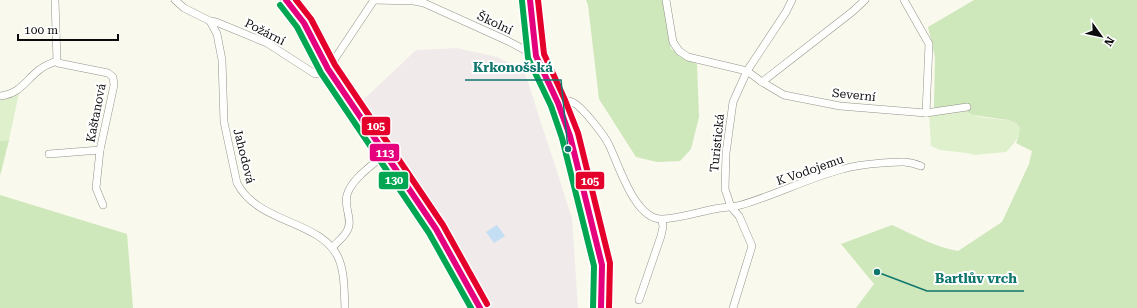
<svg xmlns="http://www.w3.org/2000/svg" width="1137" height="308" font-family="'Roboto Serif',serif">
<style>
.industrial{fill:#f1eaeb}
.green{fill:#dff0cd}
.forest{fill:#cee7bb}
.water{fill:#c4def3}
.lines{fill:none;stroke-linecap:round;stroke-linejoin:round}
.street-casing{stroke:#93928d;stroke-width:8}
.secondary-casing{stroke:#898983;stroke-width:12}
.street{stroke:#fefefc;stroke-width:7}
.secondary{stroke:#f4f4e7;stroke-width:11}
.bus-1-casing{stroke:#fff;stroke-width:9}
.bus-2-casing{stroke:#fff;stroke-width:9}
.bus-3-casing{stroke:#fff;stroke-width:9}
.bus-1{stroke:#e5007d;stroke-width:6}
.bus-2{stroke:#00a651;stroke-width:6}
.bus-3{stroke:#e4002b;stroke-width:6}
.labels{text-anchor:middle;dominant-baseline:central;stroke-width:4;stroke-linejoin:round;paint-order:stroke}
.street-label{font-size:12px;fill:#0b0b0b;stroke:#fff}
.leader{fill:none;stroke:#0f766e;stroke-width:1.5}
.callout-dot{fill:#0f766e;stroke:#fff;stroke-width:1.5}
.callout-label{font-size:13px;text-anchor:middle;font-weight:bold;fill:#0f766e;stroke:#fff;stroke-width:4;stroke-linejoin:round;paint-order:stroke}
.line-badge{stroke:#fff;stroke-width:1.5}
.badge-label{font-size:11px;text-anchor:middle;font-weight:bold;fill:#fff}
</style>
<rect width="100%" height="100%" fill="#faf9ed"/>
<!-- industrial -->
<path class="industrial" d="M457,48l40,9 27,13 48,148 6,90h-88l-36,-66 -93,-140 55,-52z"/>
<!-- green -->
<g class="green">
<path d="M19,93l-10,47 -9,1v-42l9,-1z"/>
<path d="M965,111c3,1 5,3 8,4 21,8 72,-3 33,37l-31,3 -8,-2 -27,-3 -9,-4 -2,-33 8,2z"/>
</g>
<!-- forest -->
<g class="forest">
<path d="M586,0h77l8,49 26,15 2,53 -8,32 -11,12 -23,1 -21,-5 -37,-58 -11,-94z"/>
<path d="M974,0h163v308h-281l18,-24 -33,-40 51,-19c22,10 43,22 66,26l44,-29 27,-58 3,-13 -16,-8 3,-8 1,-7 -4,-5 -8,-3 -35,-5 -8,-4 -28,4 -3,-8 1,-50 -7,-30z"/>
<path d="M9,140l-9,36v-35z"/>
<path d="M0,195l127,39 6,74h-133z"/>
</g>
<!-- water -->
<path class="water" d="M497,225l8,11 -11,7 -8,-11z"/>
<g class="lines">
<!-- street casing -->
<g class="street-casing">
<g id="street">
<path d="M175,0l9,8 26,13 7,13 5,26 2,62 13,61c21,41 83,37 101,74 7,15 6,35 7,51"/>
<path d="M373,0l41,1 10,2 84,38 28,15"/>
<path d="M666,0l7,42 6,9 9,6 59,14 15,11 22,13 56,11 86,7 41,-6"/>
<path d="M904,0l25,44 -3,69"/>
<path d="M210,21l6,1 51,21 48,31 5,-1 8,-4 46,-69"/>
<path d="M762,82l90,-70 13,-12"/>
<path d="M0,96c20,-2 25,-15 39,-26 5,-4 12,-7 18,-9"/>
<path d="M558,103c4,-2 9,-3 14,-1 9,3 33,34 37,43 10,20 26,76 54,74 19,-1 38,-8 57,-11 7,-1 14,-1 21,-3 35,-10 67,-27 102,-36 13,-4 26,-5 39,-6 16,-1 23,-3 39,3"/>
<path d="M100,150l-4,38 7,17"/>
<path d="M49,154l51,-4 14,-65 -1,-8 -5,-4 -50,-10 -1,-2 -2,-61"/>
<path d="M332,248c5,-6 12,-11 15,-17 7,-11 -5,-26 1,-39 7,-16 25,-27 37,-38"/>
<path d="M639,300l22,-64 2,-9 -1,-7"/>
<path d="M733,308l19,-62 -13,-30 -8,-9 -6,-18 1,-36 7,-51 14,-31 39,-59 6,-12"/>
</g>
</g>
<!-- secondary casing -->
<g class="secondary-casing">
<g id="secondary">
<path d="M286,0l18,23 24,46 108,160 44,79"/>
<path d="M530,0l6,56 22,47 12,33 32,129 -1,43"/>
</g>
</g>
<!-- street -->
<use href="#street" class="street"/>
<!-- secondary -->
<use href="#secondary" class="secondary"/>
<!-- bus-1 casing -->
<g class="bus-1-casing">
<g id="bus-1">
<path d="M286,0l18,23 24,46 108,160 44,79"/>
<path d="M530,0l6,56 22,47 12,33 32,129 -1,43"/>
</g>
</g>
<!-- bus-2 casing -->
<g class="bus-2-casing">
<g id="bus-2">
<path d="M522,1l6,57 23,48 11,32 32,128 -1,42"/>
<path d="M280,5l17,22 24,46 108,160 42,75"/>
</g>
</g>
<!-- bus-3 casing -->
<g class="bus-3-casing">
<g id="bus-3">
<path d="M296,0l15,19 24,46 108,160 44,79"/>
<path d="M538,0l6,54 21,46 13,33 32,130 -1,45"/>
</g>
</g>
<!-- bus-1 -->
<use href="#bus-1" class="bus-1"/>
<!-- bus-2 -->
<use href="#bus-2" class="bus-2"/>
<!-- bus-3 -->
<use href="#bus-3" class="bus-3"/>
</g>
<g class="labels">
<!-- street labels -->
<g class="street-label">
<text transform="translate(495 23) rotate(25)">Školní</text>
<text transform="translate(265 32) rotate(27)">Požární</text>
<text transform="translate(854 95) rotate(6)">Severní</text>
<text transform="translate(96 113) rotate(-79)">Kaštanová</text>
<text transform="translate(717 143) rotate(-84)">Turistická</text>
<text transform="translate(244 156) rotate(76)">Jahodová</text>
<text transform="translate(810 170) rotate(-19)">K Vodojemu</text>
</g>
</g>
<!-- callouts -->
<path class="leader" d="M568 149L561 80H465M877 272L927 291H1024"/>
<g class="callout-dot">
<circle cx="568" cy="149" r="4"/>
<circle cx="877" cy="272" r="4"/>
</g>
<g class="callout-label">
<text x="513" y="72">Krkonošská</text>
<text x="976" y="283">Bartlův vrch</text>
</g>
<g class="line-badge">
<rect x="361" y="116" width="30" height="20" rx="4" fill="#e4002b"/>
<rect x="369" y="143" width="31" height="19" rx="4" fill="#e5007d"/>
<rect x="378" y="171" width="31" height="19" rx="4" fill="#00a651"/>
<rect x="575" y="171" width="30" height="19" rx="4" fill="#e4002b"/>
</g>
<g class="badge-label">
<text x="376" y="130">105</text>
<text x="385" y="157">113</text>
<text x="394" y="184">130</text>
<text x="590" y="185">105</text>
</g>
<!-- north arrow -->
<g transform="translate(1101 36) rotate(123)" stroke="#ffffff" stroke-width="3" paint-order="stroke">
<path d="M0-3L7 15L0 10L-7 15Z" fill="#0b0b0b"/>
<text y="-6" font-size="11" font-weight="bold" text-anchor="middle" fill="#0b0b0b">N</text>
</g>
<!-- scale -->
<path d="M18 34v6h100v-6" fill="none" stroke="#0b0b0b" stroke-width="2"/>
<text x="24" y="34" font-size="12" fill="#0b0b0b" stroke="#ffffff" stroke-width="3" paint-order="stroke">100 m</text>
</svg>
